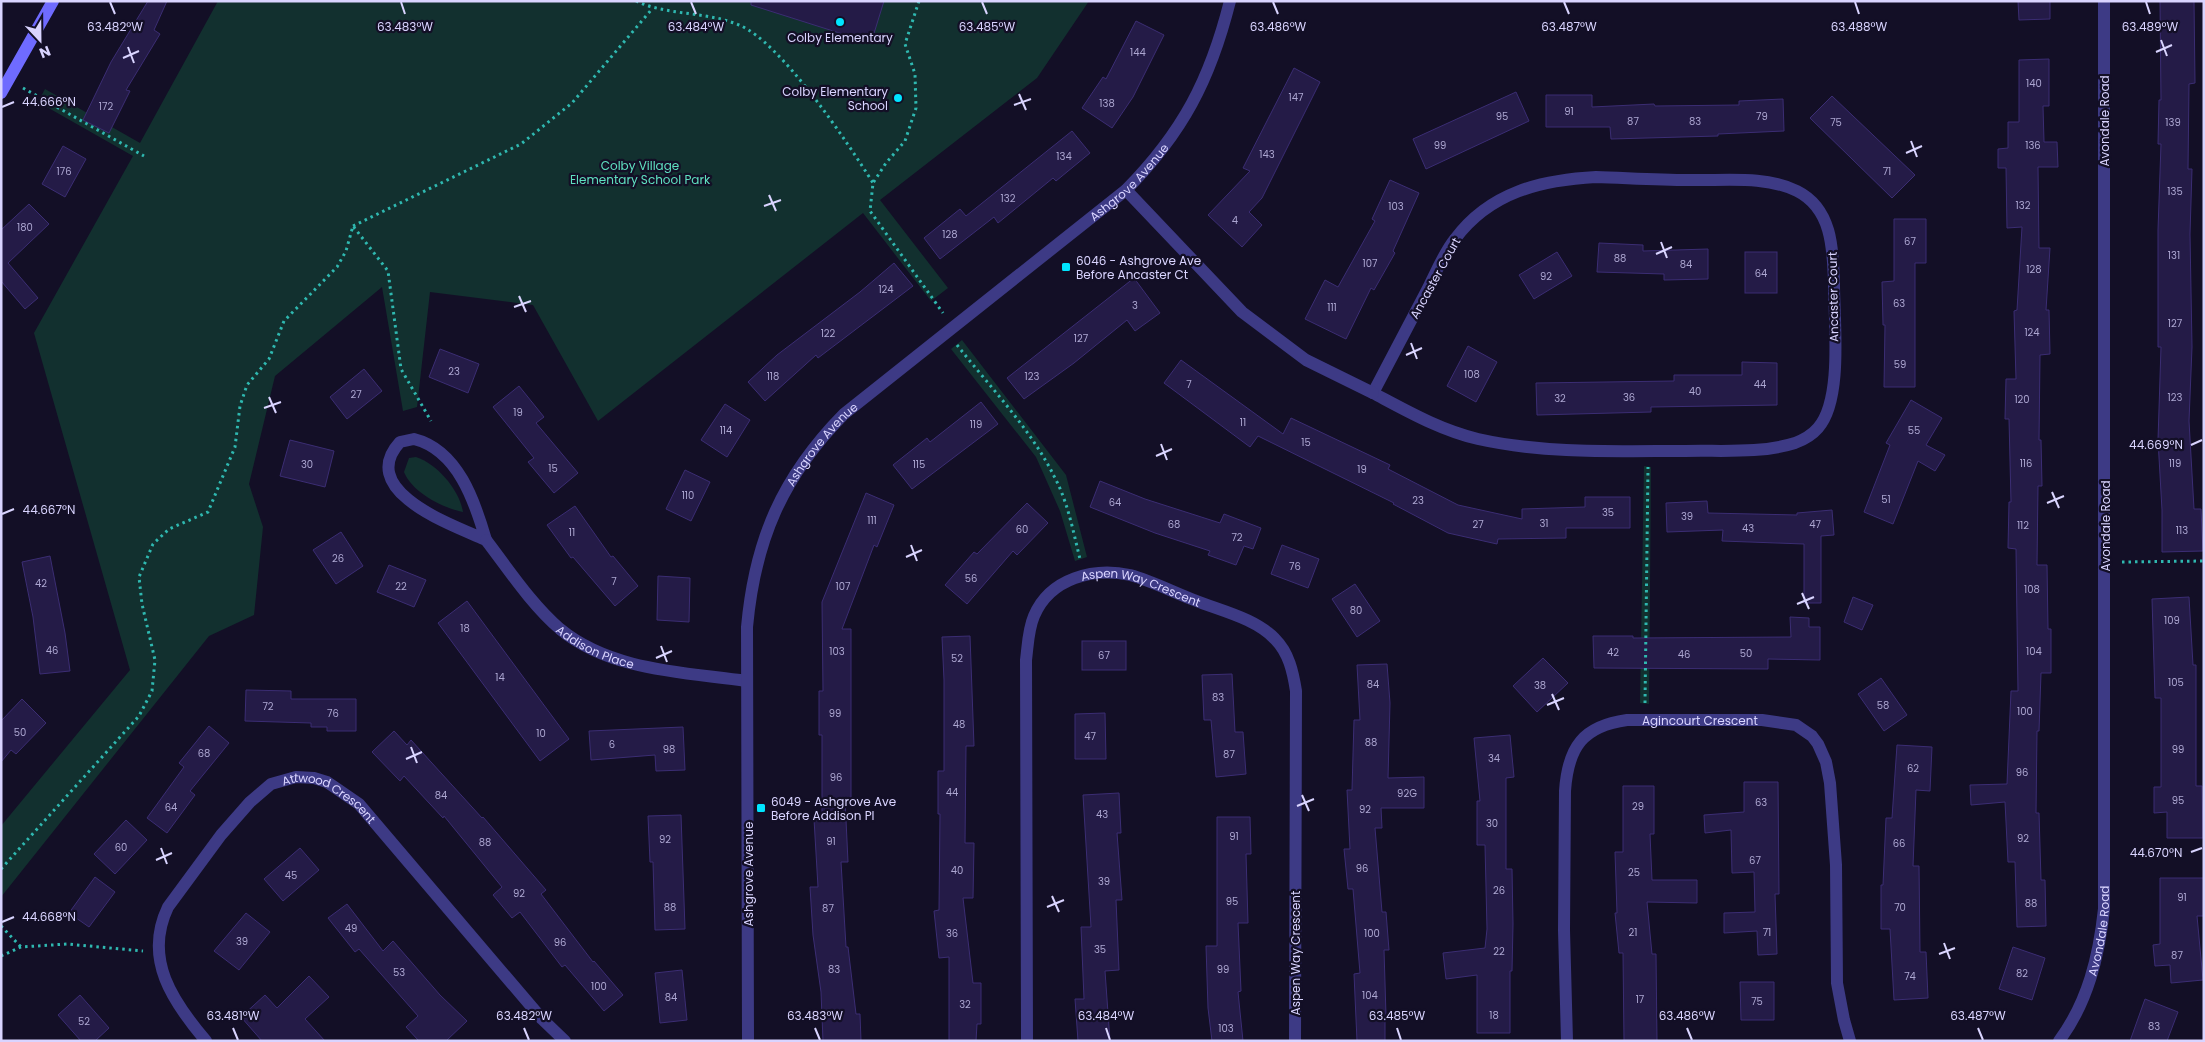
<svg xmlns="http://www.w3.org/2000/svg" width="2205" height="1042" font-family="Poppins,sans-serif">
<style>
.green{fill:#12302f}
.building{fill:#241b47;stroke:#3b2d73}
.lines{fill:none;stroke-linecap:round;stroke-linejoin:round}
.path{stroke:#2fb8b0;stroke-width:3;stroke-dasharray:2.5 4;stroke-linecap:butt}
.street{stroke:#3d3a85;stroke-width:12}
.secondary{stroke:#6f6bff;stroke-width:12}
.ticks{fill:none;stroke:#d9d4ff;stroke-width:2}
.poi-dot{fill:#00e5ff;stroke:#130f26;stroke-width:2}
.labels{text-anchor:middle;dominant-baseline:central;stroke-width:4.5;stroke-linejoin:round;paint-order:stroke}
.number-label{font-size:10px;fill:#aca6d1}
.poi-label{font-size:12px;fill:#d9d4ff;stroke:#130f26;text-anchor:start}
.street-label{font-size:12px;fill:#d9d4ff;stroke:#130f26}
.park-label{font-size:12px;fill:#5fe0c0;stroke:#130f26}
.ticks-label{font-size:12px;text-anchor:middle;fill:#d9d4ff;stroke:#130f26;stroke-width:4.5;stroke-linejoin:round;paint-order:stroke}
</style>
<rect width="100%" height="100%" fill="#130f26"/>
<!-- green -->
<g class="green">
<path d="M218,1h871l-52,77 -157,122 68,88 -17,13 -68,-88 -265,208 -65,-116 -103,-13 -13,115 -14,4 -21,-124 -107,89 -26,108 14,43 -9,88 -45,21 -208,261v-71l129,-156 -96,-337 99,-177 -95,-54 7,-13 95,54z"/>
<path d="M962,340l104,135 21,82 -12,4 -15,-50 -24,-54 -85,-108z"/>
<path d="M416,457c21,7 43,32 47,55 -21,-4 -51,-20 -59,-40l5,-14z"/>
<path d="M1644,466l7,1 -2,237 -9,-1z"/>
</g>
<!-- building -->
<g class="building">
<path d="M148,1h19l-13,29 6,4 -34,56 4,1 -21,42 -26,-13 28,-58z"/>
<path d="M751,1h133l-13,42 -120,-38z"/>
<path d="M2018,1h32v18l-31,1z"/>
<path d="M2160,1h34l1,82 -6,1 -1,85h4l-2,65 2,113 -3,74 5,88h7l2,42 -41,1v-42l-4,-70 3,-93h-3v-117l3,-86h-3l1,-44h2z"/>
<path d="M1136,21l28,14 -31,62 -21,31 -30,-20 21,-31 3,2z"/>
<path d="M2049,59v47h-6l1,36h13l1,25h-20l1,81h11l-4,62h3l1,44 -10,1 -1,85h2l1,46h-4l-1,79h10l1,64h3v44h-10l-2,58h-2l-1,82h3l2,67h4l1,46 -29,1 -2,-65h-7l-3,-60 -34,3 -1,-20 37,-1 4,-93h7l-2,-142 -8,-1 1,-46h2l-2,-83h-4l1,-40h10l-2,-68 3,-1 5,-83 -15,1 -1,-60h-8v-19l10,-1v-26h11v-62z"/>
<path d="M1294,68l26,14 -58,116 -13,14 13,13 -20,22 -34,-32 42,-44 -7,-3z"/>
<path d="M1516,92l13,29 -103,48 -13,-30z"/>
<path d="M1546,95h46v12l62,-3 1,2 84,-1v-4l44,-2 1,32 -66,3v2l-107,3 -1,-12h-64z"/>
<path d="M1832,96l83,79 -23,23 -82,-80z"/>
<path d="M1072,131l18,22 -34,28 -3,-3 -55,45 -4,-6 -54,42 -16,-21 36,-29 6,7z"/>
<path d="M63,146l23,13 -21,38 -23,-13z"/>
<path d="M1390,180l29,13 -26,58 2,2 -21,37 -3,-2 -25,51 -41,-20 20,-39 13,7 37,-66 -3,-2z"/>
<path d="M29,204l20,20 -41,39 30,35 -13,11 -24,-28v-51z"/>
<path d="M1894,219h32v44h-11v124h-31l1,-62h-2l-1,-43 12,-1z"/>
<path d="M1599,243l44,2v6l65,-2v30l-44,1v-6l-67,-2z"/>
<path d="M1557,252l15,24 -38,23 -15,-24z"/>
<rect x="1745" y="252" width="32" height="41"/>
<path d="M894,263l19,23 -95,72 -2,-3 -51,46 -17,-19 29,-27 83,-63z"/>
<path d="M1134,278l26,35 -25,18 -8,-11 -53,43 -50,36 -17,-21z"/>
<path d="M1468,346l29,16 -21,40 -29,-16z"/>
<path d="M440,349l39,15 -11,29 -39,-16z"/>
<path d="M1181,360l102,74 8,-16 99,47 -2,4 70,36 64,14v-10l63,-2v-10h45v31h-64v10l-68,1 -1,5 -49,-11 -55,-29 1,-1 -136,-67 -8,11 -86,-64z"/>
<path d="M1742,362l35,1v42l-126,2v5l-114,3 -1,-32 138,-2v-6h68z"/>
<path d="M364,369l18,22 -35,28 -17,-22z"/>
<path d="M519,386l25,31 -8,6 42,50 -24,20 -26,-31 6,-4 -41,-51z"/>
<path d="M1911,400l31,18 -16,27 19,10 -10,16 -17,-10 -25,63 -29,-12 26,-67 -4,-2z"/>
<path d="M981,402l17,22 -86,65 -19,-24 34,-27 3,4z"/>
<path d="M725,404l25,16 -23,37 -26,-17z"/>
<path d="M290,440l44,11 -9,36 -45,-11z"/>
<path d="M685,470l25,12 -19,39 -25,-12z"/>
<path d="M1100,481l45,18 75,24 4,-9 37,14 -8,21 -9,-3 -8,19 -28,-10 2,-4 -55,-18 -65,-26z"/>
<path d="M866,493l28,12 -17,42 -3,-2 -32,84h9v170h-6l3,63h-7l5,85h2l8,67h4l1,27h-38l-2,-49 -8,-57 -3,-48h8l-4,-68h8v-84h-3v-44h4l-1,-89z"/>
<path d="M1707,501l1,12 89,2v-2l35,-3 2,25 -13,1v67h-17v-59l-82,-3 1,-11 -56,2 -1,-29z"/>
<path d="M1027,503l21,20 -31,32 -4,-4 -46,53 -22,-19 29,-33 3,2z"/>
<path d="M575,506l36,51 2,-1 25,30 -23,20 -42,-49 -2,1 -24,-33z"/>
<path d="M341,532l22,34 -27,18 -23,-34z"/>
<path d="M1282,545l37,14 -11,29 -37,-14z"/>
<path d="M50,556l15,77 5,38 -30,3 -7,-57 -11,-55z"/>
<path d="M389,565l37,15 -12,27 -37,-15z"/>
<path d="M658,576l32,2 -1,44 -32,-2z"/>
<path d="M1355,584l25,37 -23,16 -25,-38z"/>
<path d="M1853,597l20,8 -11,25 -18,-8z"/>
<path d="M2189,597l4,68h3v121h6l1,52h-36v-26l-13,1v-26h7v-89h-6l-3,-99z"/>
<path d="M467,601l102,138 -29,22 -102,-138z"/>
<path d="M1790,617l19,1v9h11v33l-52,-1v10l-174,-1 -1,-32h40v2l158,-1z"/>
<path d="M970,636l4,110h-8l-1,97h9l-1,55h-10l10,85h8v41h-4l-1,17h-27v-84l-10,1 -5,-47 5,-1 1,-96h-2v-43h6v-91l-2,-43z"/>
<rect x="1082" y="641" width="44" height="29"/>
<path d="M1543,658l25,25 -31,29 -24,-26z"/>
<path d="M1387,664l3,39 -2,75 36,-1v31h-43l1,20h-7l7,84h4l3,38h-5l2,66h-1v25h-28l-3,-67 6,-1 -7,-84h-5l-4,-40h6l-3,-59h5l2,-70h6l-3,-55z"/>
<path d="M1232,674l3,58h8l3,42 -30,3 -5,-57h-7l-2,-45z"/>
<path d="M1881,678l26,37 -23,16 -26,-37z"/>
<path d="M246,690l45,1v8h65v32h-29v-4h-16v-4l-66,-2z"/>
<path d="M22,699l24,24 -30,31 -5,-4 -10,12v-41z"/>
<path d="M1105,713l1,46h-31v-45z"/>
<path d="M209,726l20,17 -39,48 5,4 -28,38 -20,-15 37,-51 -5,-4z"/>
<path d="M683,727l2,43 -29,1 -1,-16 -64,5 -2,-29z"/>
<path d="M394,731l13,14 4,-5 71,78 1,-1 63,73 -5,4 52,68 1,-1 29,34 -19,16 -39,-46 -3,2 -42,-55 -8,6 -19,-23 9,-8 -58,-71 -1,2 -39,-42 -4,5 -28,-29z"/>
<path d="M1510,735l4,42 -8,1v91h6l1,55 -1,47h-2v62h-33v-58l-31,4 -3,-26 42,-5 2,-19 -2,-84h-8v-44h3l-6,-63z"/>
<path d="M1897,745l35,2 -2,44 -14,-1 -3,76h6l1,86h6l2,46 -34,2 -4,-71h-9v-44h2l3,-67h6z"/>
<path d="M1744,782h34l1,112h-4l2,60 -19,1 -1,-24 -33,2v-20l31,-1 -1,-40 -22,1 -1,-43 -26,3 -1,-18 40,-3z"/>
<path d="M1623,786h31v48h-4l2,46h45v23l-50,-1 5,52h4l1,87h-33l-1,-88h-4l-4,-40h2l-2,-61h8z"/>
<path d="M1119,793l2,40h-4l5,67h-6l3,70 -14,1 5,70h-32l-3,-42h9l-3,-72h10l-8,-132z"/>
<path d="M681,815l4,114 -30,1 -2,-68h-3l-2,-46z"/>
<path d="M1217,817h33l1,37h-5l2,69h-10l3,68 -3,1 5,49h-31l-4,-33 -2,-62h11z"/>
<path d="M126,820l21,20 -32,34 -21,-20z"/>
<path d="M300,848l19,22 -36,31 -19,-22z"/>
<path d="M95,877l20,15 -26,35 -20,-14z"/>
<path d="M2160,878h44v38h-7l6,64 -32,3 -1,-18 -15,1 -2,-21 7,-1z"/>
<path d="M347,904l36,47 10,-10 47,54 27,26 -21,20h-27l-13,-14 12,-11 -59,-67 -4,3 -27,-34z"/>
<path d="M246,913l24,19 -31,38 -25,-19z"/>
<path d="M2013,947l32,11 -13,42 -33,-11z"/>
<path d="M682,970l5,50 -27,3 -5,-50z"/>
<path d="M309,976l20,21 -24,22 20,22h-63l-21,-24 24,-22 12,13z"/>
<path d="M1740,982h34v38h-33z"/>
<path d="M80,995l29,33 -14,13h-14l-23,-26z"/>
<path d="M2145,999l33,13 -11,29h-37z"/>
</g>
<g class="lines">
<!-- path -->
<g class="path">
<path d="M636,1c32,15 70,10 103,24 42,17 109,118 134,158"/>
<path d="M919,1l-14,43 10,30 1,34 -11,33 -19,22 -13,20 -3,28 73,102"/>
<path d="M23,88l121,68"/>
<path d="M353,226l168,-82 51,-41 80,-94"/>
<path d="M957,345c33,42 73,83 97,131 14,26 19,55 26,83"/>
<path d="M2122,562l82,-1"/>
<path d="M1645,703l3,-236"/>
<path d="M1,869l138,-153 13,-25 3,-31 -13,-56 -3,-27 14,-33 16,-15 39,-17 27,-65 5,-41 7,-21 22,-26 15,-38 53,-54 9,-16 7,-25 35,45 13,98 30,52"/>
<path d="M1,926l20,21"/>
<path d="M1,956l20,-9 46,-3 76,7"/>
</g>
<!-- street -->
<g class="street">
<path d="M1596,177c31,1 62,3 92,3 35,1 77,-5 109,11 36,18 36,60 37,93 0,38 9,116 -16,144 -6,7 -15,12 -23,15 -35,11 -75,7 -110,8 -68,0 -140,3 -207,-12 -38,-9 -71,-28 -105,-46 17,-33 35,-67 53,-101 9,-17 17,-38 29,-53 35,-47 86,-59 141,-62z"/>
<path d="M1126,190l116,122 64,48 67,33"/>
<path d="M414,439c44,11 61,63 72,101 -32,-14 -131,-49 -86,-98z"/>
<path id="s1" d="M486,540c23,30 45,64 74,89 51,42 123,43 186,52"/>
<path id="s2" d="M206,1041c-33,-39 -63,-82 -38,-134l53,-72 29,-33 21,-18 25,-7 18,1 13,4 32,22 183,215 23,22"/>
<path id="s3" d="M748,1041l-1,-414c8,-87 35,-150 97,-213l282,-224c57,-58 84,-110 104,-189"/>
<path id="s4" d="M1027,1041l-1,-381c2,-15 2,-30 8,-44 16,-38 60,-49 96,-41 22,6 43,17 64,25 27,11 61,18 81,39 14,14 18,33 21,52l-1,350"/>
<path id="s5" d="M1567,1041l-3,-111 1,-139c3,-44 18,-65 62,-71h135l34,5 16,11 6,8 8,18 4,21 6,82 1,118 7,37 6,21"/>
<path id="s6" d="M2059,1041c29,-39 40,-85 45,-132v-908"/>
</g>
<!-- secondary -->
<path class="secondary" d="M1,93l52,-92"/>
</g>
<!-- ticks -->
<path class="ticks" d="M110,2l5,12M401,2l4,12M691,2l5,12M982,2l5,12M1273,2l5,12M1564,2l5,12M1855,2l4,12M2146,2l4,12M2161,40l6,16M128,47l6,16M2156,52l16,-7M123,58l16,-7M1019,94l7,16M1014,105l17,-6M2,107l12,-5M1911,141l6,16M1906,153l16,-7M769,195l7,16M764,206l17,-6M1661,242l6,16M1656,254l16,-7M519,296l7,16M514,307l17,-6M1411,343l6,16M1406,355l16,-7M269,397l7,16M264,408l17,-6M1161,444l6,16M2191,445l11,-5M1156,456l16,-7M2052,492l7,16M2047,503l17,-7M2,514l12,-5M911,545l6,16M906,557l16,-7M1802,593l7,16M1797,604l17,-7M661,646l6,16M656,658l16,-7M1552,694l7,16M1547,705l17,-7M411,747l6,16M406,759l16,-7M1302,795l7,16M1297,806l17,-7M161,848l6,16M2191,852l11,-4M156,860l16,-7M1052,896l7,16M1047,907l17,-7M2,922l12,-5M1944,943l6,16M1939,954l16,-6M233,1028l5,12M524,1028l5,12M815,1028l5,12M1106,1028l4,12M1397,1028l4,12M1687,1028l5,12M1978,1028l5,12"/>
<!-- markers -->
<g class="poi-dot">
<circle cx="840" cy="22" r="5"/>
<circle cx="898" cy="98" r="5"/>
<rect x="1061" y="262" width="10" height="10" rx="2.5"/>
<rect x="756" y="803" width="10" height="10" rx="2.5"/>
</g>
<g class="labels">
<!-- number labels -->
<g class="number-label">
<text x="1138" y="52">144</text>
<text x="2034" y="83">140</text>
<text x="1296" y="97">147</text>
<text x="1107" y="103">138</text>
<text x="106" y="106">172</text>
<text x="1569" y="111">91</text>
<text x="1502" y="116">95</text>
<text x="1762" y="116">79</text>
<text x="1633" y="121">87</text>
<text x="1695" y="121">83</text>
<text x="1836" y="122">75</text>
<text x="2173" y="122">139</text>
<text x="1440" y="145">99</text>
<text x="2033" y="145">136</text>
<text x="1267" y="154">143</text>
<text x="1064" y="156">134</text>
<text x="64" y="171">176</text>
<text x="1887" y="171">71</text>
<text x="2175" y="191">135</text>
<text x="1008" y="198">132</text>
<text x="2023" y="205">132</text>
<text x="1396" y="206">103</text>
<text x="1235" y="220">4</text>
<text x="25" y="227">180</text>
<text x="950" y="234">128</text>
<text x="1910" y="241">67</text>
<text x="2174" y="255">131</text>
<text x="1620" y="258">88</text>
<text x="1370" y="263">107</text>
<text x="1686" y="264">84</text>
<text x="2034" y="269">128</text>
<text x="1761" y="273">64</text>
<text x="1546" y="276">92</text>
<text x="886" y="289">124</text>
<text x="1899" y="303">63</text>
<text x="1135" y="305">3</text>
<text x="1332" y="307">111</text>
<text x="2175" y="323">127</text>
<text x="2032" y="332">124</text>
<text x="828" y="333">122</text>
<text x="1081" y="338">127</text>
<text x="1900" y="364">59</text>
<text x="454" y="371">23</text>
<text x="1472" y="374">108</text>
<text x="773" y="376">118</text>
<text x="1032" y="376">123</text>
<text x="1189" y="384">7</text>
<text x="1760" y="384">44</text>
<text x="1695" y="391">40</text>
<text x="356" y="394">27</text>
<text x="1629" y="397">36</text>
<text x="2175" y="397">123</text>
<text x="1560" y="398">32</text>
<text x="2022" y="399">120</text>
<text x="518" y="412">19</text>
<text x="1243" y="422">11</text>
<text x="976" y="424">119</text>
<text x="726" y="430">114</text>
<text x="1914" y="430">55</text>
<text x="1306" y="442">15</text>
<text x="2026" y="463">116</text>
<text x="2175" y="463">119</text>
<text x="307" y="464">30</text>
<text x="919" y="464">115</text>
<text x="553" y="468">15</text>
<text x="1362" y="469">19</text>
<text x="688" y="495">110</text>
<text x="1886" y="499">51</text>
<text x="1418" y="500">23</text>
<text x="1115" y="502">64</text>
<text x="1608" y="512">35</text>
<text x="1687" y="516">39</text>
<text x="872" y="520">111</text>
<text x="1544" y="523">31</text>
<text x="1174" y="524">68</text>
<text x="1478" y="524">27</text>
<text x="1815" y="524">47</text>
<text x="2023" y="525">112</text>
<text x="1748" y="528">43</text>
<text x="1022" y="529">60</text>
<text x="2182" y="530">113</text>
<text x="572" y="532">11</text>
<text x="1237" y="537">72</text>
<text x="338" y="558">26</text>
<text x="1295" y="566">76</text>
<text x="971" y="578">56</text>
<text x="614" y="581">7</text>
<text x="41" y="583">42</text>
<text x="401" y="586">22</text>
<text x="843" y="586">107</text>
<text x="2032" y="589">108</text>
<text x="1356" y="610">80</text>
<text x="2172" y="620">109</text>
<text x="465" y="628">18</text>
<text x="52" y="650">46</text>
<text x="837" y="651">103</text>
<text x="2034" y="651">104</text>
<text x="1613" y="652">42</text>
<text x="1746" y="653">50</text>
<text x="1684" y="654">46</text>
<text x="1104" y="655">67</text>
<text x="957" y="658">52</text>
<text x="500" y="677">14</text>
<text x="2176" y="682">105</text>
<text x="1373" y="684">84</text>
<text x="1540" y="685">38</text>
<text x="1218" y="697">83</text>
<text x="1883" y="705">58</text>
<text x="268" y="706">72</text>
<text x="2025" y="711">100</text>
<text x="333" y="713">76</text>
<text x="835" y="713">99</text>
<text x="959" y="724">48</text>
<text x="20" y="732">50</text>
<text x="541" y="733">10</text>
<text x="1090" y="736">47</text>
<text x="1371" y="742">88</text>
<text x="612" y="744">6</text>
<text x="669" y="749">98</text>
<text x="2178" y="749">99</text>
<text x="204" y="753">68</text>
<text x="1229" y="754">87</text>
<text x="1494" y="758">34</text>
<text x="1913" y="768">62</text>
<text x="2022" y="772">96</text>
<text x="836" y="777">96</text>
<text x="952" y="792">44</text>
<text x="1407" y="793">92G</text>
<text x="441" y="795">84</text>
<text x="2178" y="800">95</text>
<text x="1761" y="802">63</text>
<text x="1638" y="806">29</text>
<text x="171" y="807">64</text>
<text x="1365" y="809">92</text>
<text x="1102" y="814">43</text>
<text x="1492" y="823">30</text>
<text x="1234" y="836">91</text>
<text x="2023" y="838">92</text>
<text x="665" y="839">92</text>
<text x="831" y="841">91</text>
<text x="485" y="842">88</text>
<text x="1899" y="843">66</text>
<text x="121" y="847">60</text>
<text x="1755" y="860">67</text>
<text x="1362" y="868">96</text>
<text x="957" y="870">40</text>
<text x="1634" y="872">25</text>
<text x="291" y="875">45</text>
<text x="1104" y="881">39</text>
<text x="1499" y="890">26</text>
<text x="519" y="893">92</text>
<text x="2182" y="897">91</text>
<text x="1232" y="901">95</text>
<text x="2031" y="903">88</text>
<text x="670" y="907">88</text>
<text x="1900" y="907">70</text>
<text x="828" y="908">87</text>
<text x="351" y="928">49</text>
<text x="1633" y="932">21</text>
<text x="1767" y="932">71</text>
<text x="952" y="933">36</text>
<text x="1372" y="933">100</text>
<text x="242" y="941">39</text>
<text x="560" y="942">96</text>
<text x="1100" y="949">35</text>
<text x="1499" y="951">22</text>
<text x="2177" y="955">87</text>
<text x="834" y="969">83</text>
<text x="1223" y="969">99</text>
<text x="399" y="972">53</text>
<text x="2022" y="973">82</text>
<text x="1910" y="976">74</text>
<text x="599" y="986">100</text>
<text x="1370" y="995">104</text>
<text x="671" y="997">84</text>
<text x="1640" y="999">17</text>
<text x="1757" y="1001">75</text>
<text x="965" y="1004">32</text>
<text x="1494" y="1015">18</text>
<text x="84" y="1021">52</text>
<text x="2154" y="1026">83</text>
<text x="1226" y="1028">103</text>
</g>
<!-- poi labels -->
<g class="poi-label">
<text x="840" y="37" text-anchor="middle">Colby Elementary</text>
<text x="888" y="91" text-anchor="end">Colby Elementary<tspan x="888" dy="14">School</tspan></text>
<text x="1076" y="260">6046 - Ashgrove Ave<tspan x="1076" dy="14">Before Ancaster Ct</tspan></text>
<text x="771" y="801">6049 - Ashgrove Ave<tspan x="771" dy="14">Before Addison Pl</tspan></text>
</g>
<!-- street labels -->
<g class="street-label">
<text transform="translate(2104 121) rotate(-90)">Avondale Road</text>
<text stroke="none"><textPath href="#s3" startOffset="1021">Ashgrove Avenue</textPath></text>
<text transform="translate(1435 278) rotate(-61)">Ancaster Court</text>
<text transform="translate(1833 297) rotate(-91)">Ancaster Court</text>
<text stroke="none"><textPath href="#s3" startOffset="616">Ashgrove Avenue</textPath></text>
<text transform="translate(2105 526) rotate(-90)">Avondale Road</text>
<text stroke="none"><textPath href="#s4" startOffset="552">Aspen Way Crescent</textPath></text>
<text stroke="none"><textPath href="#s1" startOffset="156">Addison Place</textPath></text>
<text stroke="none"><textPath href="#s5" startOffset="428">Agincourt Crescent</textPath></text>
<text stroke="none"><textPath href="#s2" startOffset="375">Attwood Crescent</textPath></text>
<text transform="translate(748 874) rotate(-90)">Ashgrove Avenue</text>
<text stroke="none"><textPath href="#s6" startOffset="119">Avondale Road</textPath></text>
<text transform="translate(1295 953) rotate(-90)">Aspen Way Crescent</text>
</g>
<!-- park labels -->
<g class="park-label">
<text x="640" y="165">Colby Village<tspan x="640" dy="14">Elementary School Park</tspan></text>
</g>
</g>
<g class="ticks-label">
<text x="115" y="31">63.482°W</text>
<text x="405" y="31">63.483°W</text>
<text x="696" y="31">63.484°W</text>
<text x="987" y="31">63.485°W</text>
<text x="1278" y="31">63.486°W</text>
<text x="1569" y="31">63.487°W</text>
<text x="1859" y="31">63.488°W</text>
<text x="2150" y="31">63.489°W</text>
<text x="49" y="106">44.666°N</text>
<text x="2156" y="449">44.669°N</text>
<text x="49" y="514">44.667°N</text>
<text x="2156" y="857">44.670°N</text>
<text x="49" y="921">44.668°N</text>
<text x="233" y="1020">63.481°W</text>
<text x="524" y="1020">63.482°W</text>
<text x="815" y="1020">63.483°W</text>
<text x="1106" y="1020">63.484°W</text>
<text x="1397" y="1020">63.485°W</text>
<text x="1687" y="1020">63.486°W</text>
<text x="1978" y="1020">63.487°W</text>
</g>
<!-- border -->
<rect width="2205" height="1042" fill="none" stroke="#d9d4ff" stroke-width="5"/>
<!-- north arrow -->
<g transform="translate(40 40) rotate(158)" stroke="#130f26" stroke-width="4" paint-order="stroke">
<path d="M0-4L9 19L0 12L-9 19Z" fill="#d9d4ff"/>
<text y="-8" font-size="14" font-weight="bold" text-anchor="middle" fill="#d9d4ff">N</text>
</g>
</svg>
